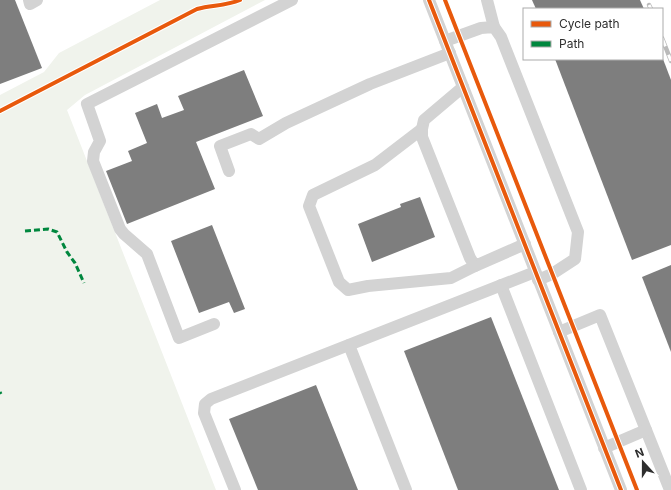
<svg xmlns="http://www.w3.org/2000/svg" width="671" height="490" font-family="Inter,sans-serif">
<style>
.green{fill:#f0f3ec}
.building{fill:#7e7e7e}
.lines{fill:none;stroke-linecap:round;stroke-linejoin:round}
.minor{stroke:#d3d3d3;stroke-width:12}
.rail-casing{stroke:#bababa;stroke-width:4.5}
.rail{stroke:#fff;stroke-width:3;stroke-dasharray:9;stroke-linecap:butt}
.quiet{stroke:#00873e;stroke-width:3;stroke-dasharray:6 3;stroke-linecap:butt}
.cycleway-casing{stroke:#fff;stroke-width:6}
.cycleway{stroke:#e8590c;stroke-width:4}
</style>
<rect width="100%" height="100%" fill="#fff"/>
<!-- green -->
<path class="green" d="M160,0h105l-180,95 -18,15 149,380h-216v-395l44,-23 15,-19z"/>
<!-- building -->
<g class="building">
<path d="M0,0h15l27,68 -42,16z"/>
<path d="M532,0h108l4,9h-108z"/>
<path d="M555,59h108l8,21v165l-39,15z"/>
<path d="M244,70l19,46 -67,26 19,47 -88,35 -21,-53 26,-10 -4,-10 19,-8 -12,-30 22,-9 5,14 22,-8 -6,-14z"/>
<path d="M420,197l15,40 -63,25 -14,-38 43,-17 -1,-3z"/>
<path d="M212,225l33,84 -11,4 -5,-11 -30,11 -28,-72z"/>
<path d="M671,265v87l-29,-75z"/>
<path d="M491,317l68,173h-101l-54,-139z"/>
<path d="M316,385l42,105h-100l-29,-71z"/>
</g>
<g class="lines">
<!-- minor -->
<g class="minor">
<path d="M29,0l1,4 7,-4"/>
<path d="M429,0l192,490"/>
<path d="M487,0l7,27"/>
<path d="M445,41l36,-13 13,-1 7,10 77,195 -3,27 -23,15 -14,6"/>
<path d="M463,87l-39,33 -2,9v8l48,121 5,8 50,-22"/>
<path d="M422,129l-47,36 -62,30 -4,11 30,76 9,8 20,-4 83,-8 24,-12"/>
<path d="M229,171l-9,-25 31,-12 8,5 27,-16 84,-39 80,-31"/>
<path d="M501,285l80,205"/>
<path d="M214,324l-35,14 -32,-84 -23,-20 -4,-5 -27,-68 1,-9 6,-11 -13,-37 205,-104"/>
<path d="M559,332l41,-17 70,175"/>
<path d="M349,345l57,145"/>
<path d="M604,448l42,-18"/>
<path d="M235,490l-31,-77 1,-9 6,-5 324,-127"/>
</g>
<!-- rail casing -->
<g class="rail-casing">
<g id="rail">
<path d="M649,5l2,4"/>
<path d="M662,38l9,23"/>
</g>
</g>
<!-- rail -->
<use href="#rail" class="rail"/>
<!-- quiet -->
<g class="quiet">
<path d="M25,231l23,-2 9,3 10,20 8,11 9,20"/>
<path d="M0,392l1,2"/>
</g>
<!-- cycleway casing -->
<g class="cycleway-casing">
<g id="cycleway">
<path d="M429,0l192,490"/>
<path d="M445,0l192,490"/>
<path d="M0,111l197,-102c15,-4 29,-3 43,-9"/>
</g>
</g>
<!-- cycleway -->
<use href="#cycleway" class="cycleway"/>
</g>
<!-- legend -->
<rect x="523" y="8" width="140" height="52" fill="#ffffff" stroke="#ababab"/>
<rect x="531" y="21" width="20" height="6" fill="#e8590c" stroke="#ababab"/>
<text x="559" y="28" font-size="12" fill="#2e2e2e">Cycle path</text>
<rect x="531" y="41" width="20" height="6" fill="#00873e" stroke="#ababab"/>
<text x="559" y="48" font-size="12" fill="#2e2e2e">Path</text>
<!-- north arrow -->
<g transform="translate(643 462) rotate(339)" stroke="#ffffff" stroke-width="3" paint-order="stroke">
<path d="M0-3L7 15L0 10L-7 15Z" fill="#2e2e2e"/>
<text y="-6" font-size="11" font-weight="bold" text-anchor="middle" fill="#2e2e2e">N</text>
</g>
</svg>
